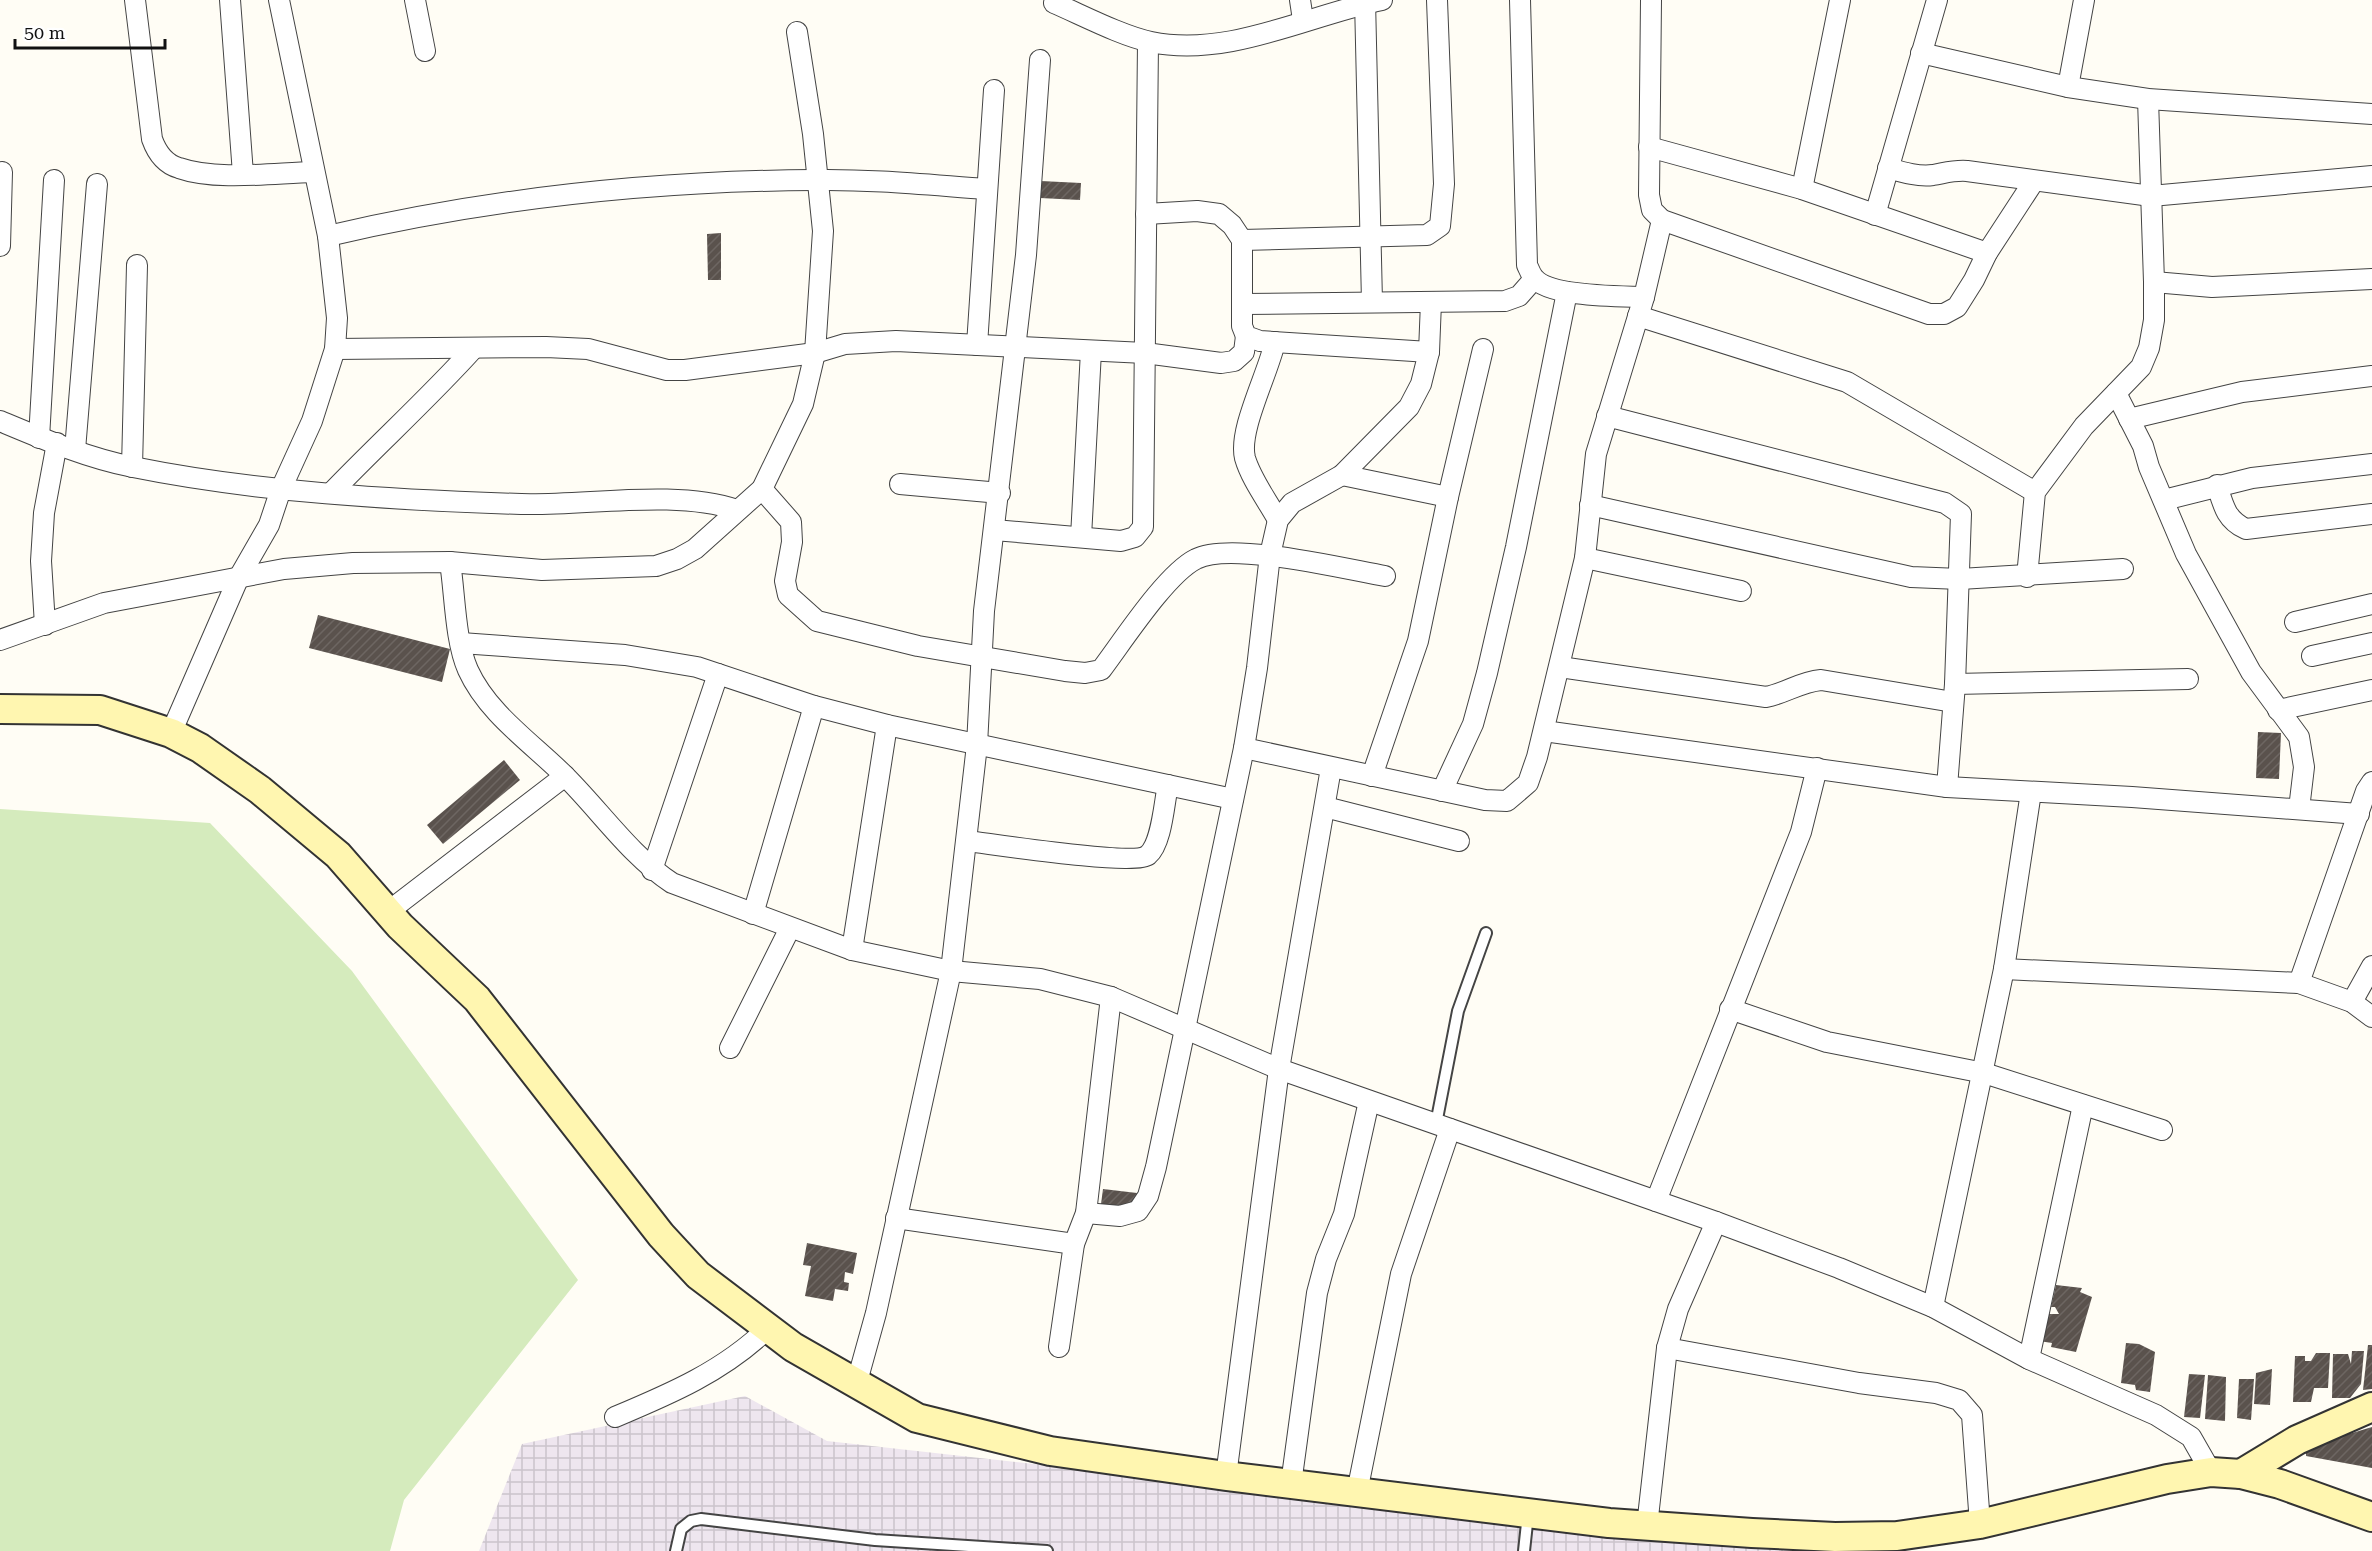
<svg xmlns="http://www.w3.org/2000/svg" width="2372" height="1551" font-family="'Roboto Serif',serif">
<style>
.industrial{fill:url(#industrial-grid)}
.grass{fill:#d5ebbd}
.building{fill:url(#building-hatch)}
.lines{fill:none;stroke-linecap:round;stroke-linejoin:round}
.lane-casing{stroke:#444;stroke-width:14}
.street-casing{stroke:#444;stroke-width:22}
.secondary-casing{stroke:#333;stroke-width:32}
.lane{stroke:#fff;stroke-width:10}
.street{stroke:#fff;stroke-width:20}
.secondary{stroke:#fff6b0;stroke-width:28}
</style>
<defs>
<pattern id="industrial-grid" width="8" height="8" patternUnits="userSpaceOnUse" patternTransform="scale(1.5)"><rect width="8" height="8" fill="#eee6ef"/><path d="M0 4h8M4 0v8" fill="none" stroke="#cbc4cc"/></pattern>
<pattern id="building-hatch" width="6" height="6" patternUnits="userSpaceOnUse" patternTransform="scale(1.5)"><rect width="6" height="6" fill="#5a524d"/><path d="M-1 1l2-2M0 6l6-6M5 7l2-2" fill="none" stroke="#6d6662"/></pattern>
</defs>
<rect width="100%" height="100%" fill="#fffdf5"/>
<!-- industrial -->
<path class="industrial" d="M745,1396l82,45 985,110h-1333l43,-107z"/>
<!-- grass -->
<path class="grass" d="M0,809l210,14 142,148 226,309 -174,220 -14,51h-390z"/>
<!-- building -->
<g class="building">
<path d="M1041,181l40,2 -1,17 -40,-2z"/>
<path d="M721,233v47h-13l-1,-46z"/>
<path d="M318,615l132,34 -8,33 -133,-34z"/>
<path d="M2258,732l23,1 -2,46 -23,-1z"/>
<path d="M504,760l16,20 -77,64 -16,-19z"/>
<path d="M1103,1189l34,4 -3,15 -33,-4z"/>
<path d="M807,1243l50,10 -4,21 -8,-2 -1,10 5,1 -1,8 -13,-2 -2,12 -28,-5 6,-30 -8,-1z"/>
<path d="M2056,1285l26,3 -2,4 12,5 -16,55 -25,-5 1,-4 -13,-2 10,-27h10l-4,-7h-4z"/>
<path d="M2126,1343l13,1 16,8 -5,40 -14,-2 -1,-5 -14,-2z"/>
<path d="M2368,1345h4v44l-9,1z"/>
<path d="M2352,1351h12l-3,33 -11,14h-18l1,-44h15l3,10z"/>
<path d="M2316,1353h14l-2,35h-14l-3,14h-18l2,-46h10v5h6z"/>
<path d="M2272,1369l-2,36 -16,-1 2,-31z"/>
<path d="M2189,1374l16,1 -5,43 -16,-1z"/>
<path d="M2208,1375l18,2 -1,44 -20,-2z"/>
<path d="M2239,1379h15l-3,41 -14,-2z"/>
<path d="M2372,1427v41l-66,-12v-9z"/>
</g>
<g class="lines">
<!-- lane casing -->
<g class="lane-casing">
<g id="lane">
<path d="M1436,1124l22,-113 28,-78"/>
<path d="M676,1551l5,-22 10,-8 10,-2 174,21 172,11"/>
<path d="M1524,1551l4,-37"/>
</g>
</g>
<!-- street casing -->
<g class="street-casing">
<g id="street">
<path d="M135,0l17,139c5,14 13,25 27,29 37,13 94,5 134,4"/>
<path d="M230,0l13,174"/>
<path d="M415,0l10,51"/>
<path d="M1300,0l3,20"/>
<path d="M1365,0l7,302"/>
<path d="M1520,0l7,265c2,4 4,10 7,13 15,19 85,18 110,19"/>
<path d="M1651,0l-2,195 3,15 10,10 267,94h15l13,-7 17,-27 13,-27 47,-72"/>
<path d="M1054,3c28,12 68,33 97,39 77,16 155,-26 231,-42"/>
<path d="M1921,53l147,34 80,12 224,15"/>
<path d="M2068,87l16,-87"/>
<path d="M1649,147l153,42 185,64"/>
<path d="M1888,168c14,4 30,9 45,7 12,-2 21,-5 34,-4l184,25 221,-20"/>
<path d="M1802,189l38,-189"/>
<path d="M1146,214l51,-3 22,3 13,11 10,15v86l4,10 14,5 169,11"/>
<path d="M1875,215l62,-215"/>
<path d="M328,236c158,-37 324,-55 487,-56 57,-1 115,5 172,9"/>
<path d="M1242,240l185,-5 13,-9 4,-42 -7,-184"/>
<path d="M0,246l2,-74"/>
<path d="M2154,282l58,5 160,-8"/>
<path d="M1244,304l261,-3 14,-5 15,-17"/>
<path d="M1638,316l209,66 188,110"/>
<path d="M1275,342c-7,32 -37,88 -30,116 6,21 22,42 33,62"/>
<path d="M977,345l17,-255"/>
<path d="M335,349l211,-2 42,2 79,21h18l130,-17 30,-9 51,-3 249,12 76,10 13,-2 10,-9 2,-16"/>
<path d="M2116,393l27,53 6,21 37,87 65,118 48,65 5,30 -5,42"/>
<path d="M1607,416l338,87 16,11 -6,170 -8,103"/>
<path d="M2129,419l113,-27 130,-16"/>
<path d="M0,421c43,18 87,37 133,46 123,25 262,33 388,37 66,2 153,-15 216,6"/>
<path d="M39,438l15,-258"/>
<path d="M75,450l22,-266"/>
<path d="M132,467l5,-202"/>
<path d="M1342,475l106,22"/>
<path d="M900,484l100,9"/>
<path d="M2217,485c6,20 9,35 29,44l126,-15"/>
<path d="M762,489l29,33 1,20 -7,39 3,14 29,26 101,25 147,25 20,2 16,-3c22,-29 65,-96 95,-111 34,-18 149,10 189,17"/>
<path d="M332,492c47,-49 97,-94 142,-144"/>
<path d="M2164,500l88,-22 120,-14"/>
<path d="M1590,505l321,72 49,2 163,-10"/>
<path d="M994,530l127,11 14,-4 8,-10 5,-485"/>
<path d="M1081,537l10,-186"/>
<path d="M1585,558l156,33"/>
<path d="M450,562c5,32 5,79 18,108 20,44 64,73 98,107 35,35 65,79 106,106l180,67 99,21 89,8 71,18 168,72 437,153 123,46 94,39 96,52 127,56 35,22 20,35"/>
<path d="M2027,577l8,-85 49,-66 57,-59 8,-19 5,-28v-38l-6,-183"/>
<path d="M2295,622l77,-18"/>
<path d="M45,625l-4,-64 3,-48 13,-70"/>
<path d="M0,640l104,-37 180,-34 69,-6 97,-1 92,8 114,-4 21,-7 18,-10 67,-60 41,-85 12,-51 8,-122 -10,-97 -16,-102"/>
<path d="M461,643l164,12 72,12 117,39 73,19 346,74"/>
<path d="M2312,656l60,-13"/>
<path d="M1560,667l206,30c20,-4 34,-15 55,-17l132,22"/>
<path d="M1955,684l233,-5"/>
<path d="M2278,710l94,-20"/>
<path d="M1544,731l403,56 185,10 227,17"/>
<path d="M171,733l67,-154 31,-54 12,-36 31,-68 23,-72 2,-31 -9,-82 -49,-236"/>
<path d="M1244,748l241,52 22,1 21,-18 9,-26 48,-199 11,-104 48,-157 18,-77"/>
<path d="M1372,776l46,-135 30,-144 35,-148"/>
<path d="M1442,791l31,-67 14,-51 29,-126 51,-255"/>
<path d="M1325,807l134,34"/>
<path d="M967,841c26,3 167,25 181,14 14,-12 16,-52 20,-70"/>
<path d="M652,870l66,-196"/>
<path d="M389,911l176,-135"/>
<path d="M753,914l61,-208"/>
<path d="M852,950l35,-225"/>
<path d="M2004,969l295,14 53,19 20,15"/>
<path d="M2299,983l67,-192 6,-9"/>
<path d="M2352,1002l20,-36"/>
<path d="M1730,1009l97,33 157,31 178,57"/>
<path d="M730,1048l60,-120"/>
<path d="M1656,1201l145,-369 16,-64"/>
<path d="M1086,1213l34,3 18,-5 10,-15 8,-29 88,-419 13,-80 13,-113 8,-35 14,-17 50,-28 67,-68 12,-23 8,-32 2,-50"/>
<path d="M896,1218l178,26"/>
<path d="M1933,1307l71,-338 27,-177"/>
<path d="M1059,1347l15,-103 12,-31 25,-216"/>
<path d="M1667,1348l192,35 77,10 23,7 13,15 8,109"/>
<path d="M2029,1359l54,-254"/>
<path d="M856,1385l20,-72 75,-342 26,-226 7,-134 42,-356 14,-195"/>
<path d="M615,1417c55,-23 109,-46 153,-89"/>
<path d="M1226,1476l53,-407 52,-301"/>
<path d="M1291,1484l26,-191 9,-34 18,-45 25,-113"/>
<path d="M1357,1492l44,-218 49,-145"/>
<path d="M1647,1526l20,-178 11,-39 38,-87"/>
</g>
</g>
<!-- secondary casing -->
<g class="secondary-casing">
<g id="secondary">
<path d="M0,709l100,1 71,23 29,15 60,42 78,65 62,71 77,73 184,236 37,40 95,72 124,71 133,33 176,25 383,47 143,10 83,4 62,-1 83,-12 187,-45 44,-7 30,2 39,10 92,33"/>
<path d="M2241,1474l56,-34 75,-33"/>
</g>
</g>
<!-- lane -->
<use href="#lane" class="lane"/>
<!-- street -->
<use href="#street" class="street"/>
<!-- secondary -->
<use href="#secondary" class="secondary"/>
</g>
<!-- scale -->
<path d="M15 39v9h150v-9" fill="none" stroke="#111111" stroke-width="3"/>
<text x="24" y="39" font-size="18" fill="#111111" stroke="#ffffff" stroke-width="4.5" paint-order="stroke">50 m</text>
</svg>
